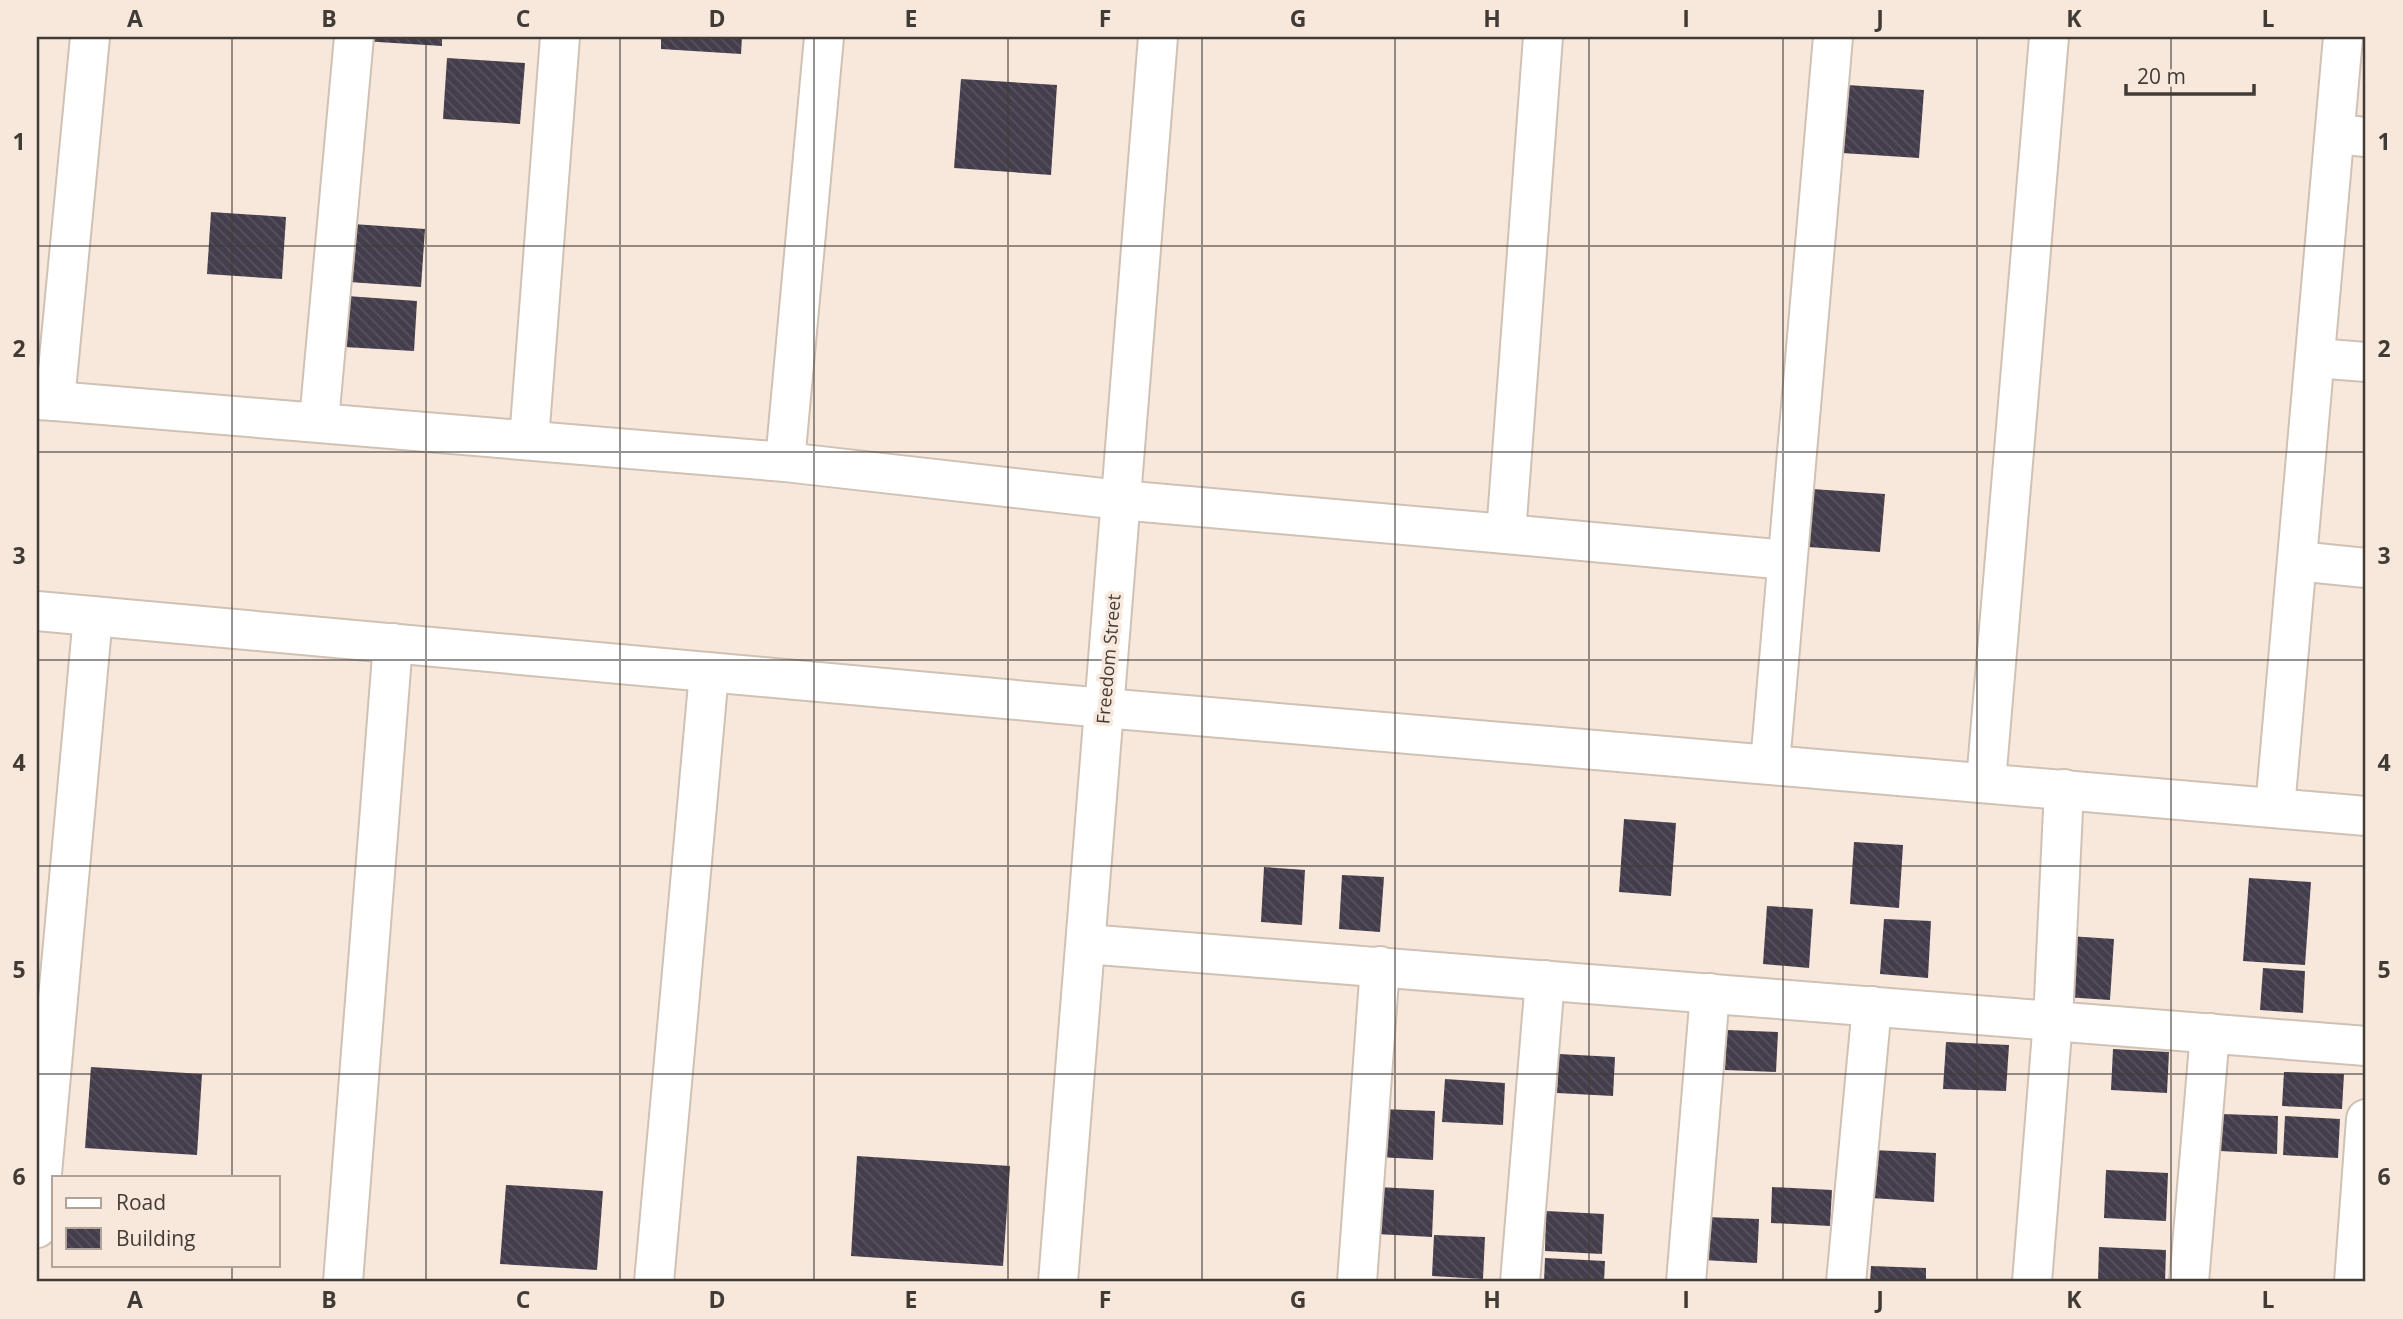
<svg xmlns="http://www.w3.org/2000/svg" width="2403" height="1319" font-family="'Open Sans',sans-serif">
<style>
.building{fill:url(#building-back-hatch)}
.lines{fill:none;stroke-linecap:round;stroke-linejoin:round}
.minor-casing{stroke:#d0c1b5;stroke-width:42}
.minor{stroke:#fff;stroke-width:38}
.grid{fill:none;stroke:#413b36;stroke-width:2;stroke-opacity:0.55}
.labels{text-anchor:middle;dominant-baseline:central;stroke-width:7;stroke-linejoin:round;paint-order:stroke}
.street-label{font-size:18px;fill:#413b36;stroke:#f8e8dc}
.neatline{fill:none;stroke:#413b36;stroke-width:2.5}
.grid-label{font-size:23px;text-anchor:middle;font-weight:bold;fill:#413b36}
</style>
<defs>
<pattern id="building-back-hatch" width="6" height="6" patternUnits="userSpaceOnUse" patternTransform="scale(1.75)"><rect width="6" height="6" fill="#443e4c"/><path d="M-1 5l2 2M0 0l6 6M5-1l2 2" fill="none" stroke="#58525e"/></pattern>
</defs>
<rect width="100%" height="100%" fill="#f8e8dc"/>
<!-- building -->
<g class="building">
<path d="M362,37h80v9l-80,-5z"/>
<path d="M661,37h81l-1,17 -80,-5z"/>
<path d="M447,58l78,5 -5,61 -77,-5z"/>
<path d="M961,79l96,6 -6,90 -97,-7z"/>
<path d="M1847,85l77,5 -5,68 -77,-5z"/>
<path d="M211,212l75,5 -4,62 -75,-5z"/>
<path d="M353,224l72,5 -4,58 -72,-5z"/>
<path d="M347,296l70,5 -3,50 -70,-4z"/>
<path d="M1812,489l73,5 -5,58 -72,-5z"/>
<path d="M1624,819l52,4 -5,73 -52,-4z"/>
<path d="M1854,842l49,3 -4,63 -49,-4z"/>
<path d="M1264,867l41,3 -3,55 -41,-3z"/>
<path d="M1342,875l42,2 -4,55 -41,-3z"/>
<path d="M2249,878l62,4 -6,83 -62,-4z"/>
<path d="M1767,906l46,3 -4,59 -46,-4z"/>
<path d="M1884,919l47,2 -3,57 -48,-4z"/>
<path d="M2069,936l45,3 -4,61 -45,-3z"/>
<path d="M2263,968l42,3 -2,42 -43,-3z"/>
<path d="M1727,1030l51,2 -2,40 -51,-2z"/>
<path d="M1946,1042l63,3 -3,46 -63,-2z"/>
<path d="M2113,1049l56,3 -2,41 -56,-3z"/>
<path d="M1559,1054l56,3 -2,39 -56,-3z"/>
<path d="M91,1067l111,7 -5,81 -112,-7z"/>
<path d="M2284,1072l60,2 -2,35 -60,-3z"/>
<path d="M1445,1079l60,4 -2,42 -61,-3z"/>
<path d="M1381,1109l54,2 -2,49 -55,-3z"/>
<path d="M2222,1114l56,2 -1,38 -57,-3z"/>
<path d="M2285,1116l55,3 -2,39 -55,-3z"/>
<path d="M1873,1150l63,3 -2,49 -63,-4z"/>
<path d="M857,1156l153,10 -7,100 -152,-10z"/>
<path d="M2106,1170l62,3 -2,48 -62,-3z"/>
<path d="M506,1185l97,6 -6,79 -97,-6z"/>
<path d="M1378,1187l56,3 -2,47 -56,-3z"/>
<path d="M1772,1187l60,3 -2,36 -59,-3z"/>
<path d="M1546,1211l58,3 -2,40 -57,-3z"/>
<path d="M1705,1217l54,2 -2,44 -54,-3z"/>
<path d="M1434,1235l51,2 -2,42 -51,-3z"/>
<path d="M2099,1247l67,3 -1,32h-67z"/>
<path d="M1545,1258l60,3 -1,21h-60z"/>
<path d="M1871,1266l55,2v14h-56z"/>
</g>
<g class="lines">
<!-- minor casing -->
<g class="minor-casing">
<g id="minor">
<path d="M2335,134l31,3"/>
<path d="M2315,358l51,4"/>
<path d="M37,400l18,1 35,-364"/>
<path d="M55,401l730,61 335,38 386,34 37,-497"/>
<path d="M319,421l35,-384"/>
<path d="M529,440l31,-403"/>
<path d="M785,462l39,-425"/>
<path d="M1506,534l281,26"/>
<path d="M2297,561l69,7"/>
<path d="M37,611l1067,97 1262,108"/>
<path d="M1770,764l63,-727"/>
<path d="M1986,782l63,-745"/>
<path d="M2275,808l68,-771"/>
<path d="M1086,944l1280,102"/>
<path d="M37,1228l56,-612"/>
<path d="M343,1282l50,-639"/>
<path d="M654,1282l55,-609"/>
<path d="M1058,1282l100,-1245"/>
<path d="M1357,1282l23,-316"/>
<path d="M1520,1282l25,-302"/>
<path d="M1686,1282l24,-289"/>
<path d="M1846,1282l26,-276"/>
<path d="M2032,1282l21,-262 11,-231"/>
<path d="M2189,1282l21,-249"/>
<path d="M2354,1282l12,-163"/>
</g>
</g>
<!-- minor -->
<use href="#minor" class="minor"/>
</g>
<!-- grid -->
<path class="grid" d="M232,37v1140M426,37v1245M620,37v1245M814,37v1245M1008,37v1245M1202,37v1245M1395,37v1245M1589,37v1245M1783,37v1245M1977,37v1245M2171,37v1245M37,246h2329M37,452h2329M37,660h2329M37,866h2329M37,1074h2329M232,1265v17"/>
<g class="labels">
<!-- street labels -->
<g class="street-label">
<text transform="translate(1108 659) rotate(-85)">Freedom Street</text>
</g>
</g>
<!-- border -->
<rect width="2403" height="1319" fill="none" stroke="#f8e8dc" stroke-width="77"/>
<!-- legend -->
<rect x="52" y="1176" width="228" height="91" fill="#f8e8dc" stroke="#afa39a" stroke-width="2"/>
<rect x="66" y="1198" width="35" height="10" fill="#ffffff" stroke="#afa39a" stroke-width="2"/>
<text x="116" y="1210" font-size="21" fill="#413b36">Road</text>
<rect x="66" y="1228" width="35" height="21" fill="url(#building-back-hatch)" stroke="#afa39a" stroke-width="2"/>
<text x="116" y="1246" font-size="21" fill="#413b36">Building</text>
<!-- scale -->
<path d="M2126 84v10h128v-10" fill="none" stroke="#413b36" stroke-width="3.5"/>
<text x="2137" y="84" font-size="21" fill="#413b36" stroke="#f8e8dc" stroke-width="5" paint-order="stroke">20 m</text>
<rect x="38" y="38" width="2326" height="1242" class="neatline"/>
<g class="grid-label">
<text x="135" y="27">A</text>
<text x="329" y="27">B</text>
<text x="523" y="27">C</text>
<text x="717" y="27">D</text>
<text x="911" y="27">E</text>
<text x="1105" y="27">F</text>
<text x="1298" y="27">G</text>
<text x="1492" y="27">H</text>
<text x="1686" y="27">I</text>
<text x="1880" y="27">J</text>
<text x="2074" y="27">K</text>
<text x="2268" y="27">L</text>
<text x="19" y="150">1</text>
<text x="2384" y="150">1</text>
<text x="19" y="357">2</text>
<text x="2384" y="357">2</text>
<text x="19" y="564">3</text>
<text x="2384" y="564">3</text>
<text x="19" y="771">4</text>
<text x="2384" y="771">4</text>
<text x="19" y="978">5</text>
<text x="2384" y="978">5</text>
<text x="19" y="1185">6</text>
<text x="2384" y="1185">6</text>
<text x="135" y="1308">A</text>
<text x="329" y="1308">B</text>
<text x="523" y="1308">C</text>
<text x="717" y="1308">D</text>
<text x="911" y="1308">E</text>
<text x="1105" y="1308">F</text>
<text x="1298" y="1308">G</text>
<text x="1492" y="1308">H</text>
<text x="1686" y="1308">I</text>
<text x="1880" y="1308">J</text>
<text x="2074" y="1308">K</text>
<text x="2268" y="1308">L</text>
</g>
</svg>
